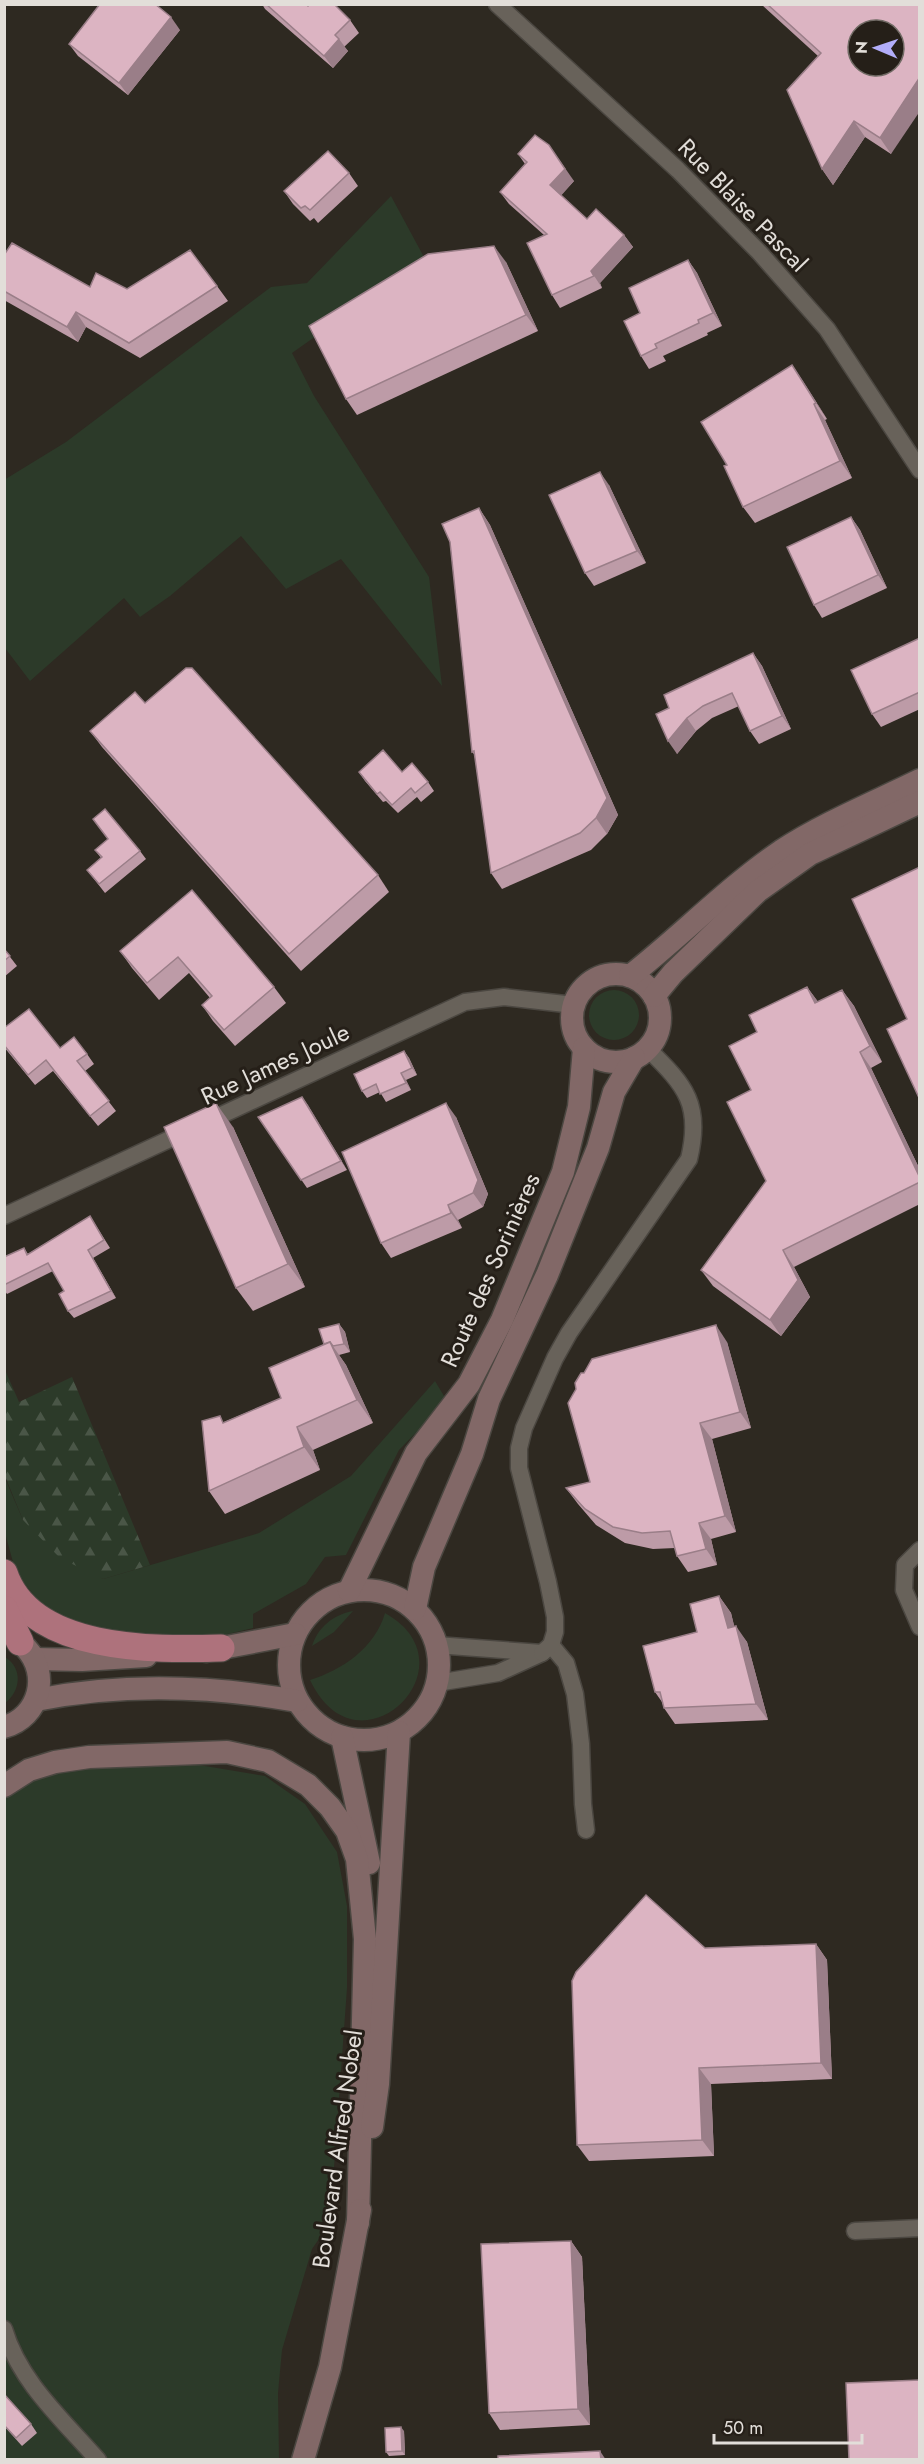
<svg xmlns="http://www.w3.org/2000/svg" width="924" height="2464" font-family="Jost,sans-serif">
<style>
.green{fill:#2c3a29}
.forest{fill:url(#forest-firs)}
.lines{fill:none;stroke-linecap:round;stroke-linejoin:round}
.minor-casing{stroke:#4b4741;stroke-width:19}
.secondary-casing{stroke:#4b4741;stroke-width:25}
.trunk-casing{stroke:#4b4741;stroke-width:29}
.minor{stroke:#68625a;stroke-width:16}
.secondary{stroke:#826867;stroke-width:22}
.trunk{stroke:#ae727c;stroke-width:27}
.wall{fill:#bd9ba7}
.shaded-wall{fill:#9a7e88}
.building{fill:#dcb4c2;stroke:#9a7e88;stroke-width:1.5;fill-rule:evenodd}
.labels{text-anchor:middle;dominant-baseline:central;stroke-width:6;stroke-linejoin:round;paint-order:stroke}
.street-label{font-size:24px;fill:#e2ded9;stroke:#251f18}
</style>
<defs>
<pattern id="forest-firs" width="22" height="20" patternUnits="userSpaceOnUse" patternTransform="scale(1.5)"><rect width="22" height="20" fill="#2c3a29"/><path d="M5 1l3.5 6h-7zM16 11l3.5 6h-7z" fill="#4a5647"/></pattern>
</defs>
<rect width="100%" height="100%" fill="#2e2921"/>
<!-- green -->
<g class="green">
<path d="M391,196l34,63 -133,94 22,43 115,181 13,109 -101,-127 -55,30 -45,-53 -71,60 -30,21 -16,-19 -94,83 -25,-33 -1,-168 62,-38 205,-155 36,-4z"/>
<circle cx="614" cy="1015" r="25"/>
<path d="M435,1381l12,20 -48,49 -53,105 -21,2 -19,27 -53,30v14l-37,9 -113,-4 -58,-24 -29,-36 -11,-40 -1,-57 19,44 80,59 156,-46 92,-57z"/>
<path d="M353,1611l-19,21 -22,14c6,-19 21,-31 41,-35z"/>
<path d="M385,1613c93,52 -27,169 -75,67 32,-10 65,-32 75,-67z"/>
<path d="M5,1657c18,11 16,34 0,46z"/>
<path d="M199,1765l66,11 40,28 32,48 10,54v82l-17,235 -18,26 -30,101 -4,43 1,66 -274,1v-664l34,-23 50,-6z"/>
</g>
<!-- forest -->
<path class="forest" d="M5,1370l14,32 53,-25 78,188 -47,14 -43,-21 -37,-38 -18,-44z"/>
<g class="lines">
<!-- minor casing -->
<g class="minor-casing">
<g id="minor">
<path d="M497,4l181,166 81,82 68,77 93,141"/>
<path d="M4,1216l461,-214 39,-5 70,8"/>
<path d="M920,1550l-15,15 -1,25 16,37"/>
<path d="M436,1645l106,8 -44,20 -61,10"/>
<path d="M551,1645l15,18 9,31 6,50 2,60 3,26"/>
<path d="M542,1653l9,-8 4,-13v-15l-7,-35 -29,-114v-20l5,-20 31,-70 14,-25 120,-174c13,-54 -3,-73 -41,-110"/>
<path d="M855,2231l65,-3"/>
<path d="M4,2329c15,52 59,91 94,131"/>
</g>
</g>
<!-- secondary casing -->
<g class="secondary-casing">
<g id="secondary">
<circle cx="616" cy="1018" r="44"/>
<path d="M630,976c51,-40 97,-88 151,-125 43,-28 92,-48 139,-71"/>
<path d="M654,996l19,-23 85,-82 52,-37 110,-52"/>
<circle cx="364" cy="1665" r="75"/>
<path d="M349,1591l67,-138 53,-69 33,-64 61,-148 16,-65 5,-59"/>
<path d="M415,1609l9,-42 48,-113 17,-55 58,-124 51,-127 16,-56 20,-34"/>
<path d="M206,1651l89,-17"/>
<path d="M35,1659l47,1 64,-4"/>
<path d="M36,1700c86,-17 176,-14 261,1"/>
<path d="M4,1727c36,-10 46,-53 22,-79"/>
<path d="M342,1737l27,126"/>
<path d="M4,1786l25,-16 26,-8 34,-5 138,-5 41,9 40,24 22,22 17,24 10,28 8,80 -7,284"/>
<path d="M372,2127l6,-43 21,-352"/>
<path d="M303,2460l27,-93 30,-157"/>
</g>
</g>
<!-- trunk casing -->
<g class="trunk-casing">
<g id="trunk">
<path d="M4,1573c26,79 150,77 217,75"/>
<path d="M4,1609l16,33"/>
</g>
</g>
<!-- minor -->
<use href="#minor" class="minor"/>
<!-- secondary -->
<use href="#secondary" class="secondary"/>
<!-- trunk -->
<use href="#trunk" class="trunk"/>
</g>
<!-- wall -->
<g class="wall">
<path d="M262,4h44l2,2 42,14 9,13 -15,14 4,4 -15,17 -68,-59z"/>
<path d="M761,4h159l-29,150 -26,-17 -32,48 -11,-16 -4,-113z"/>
<path d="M180,30l-52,65 -50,-39 -9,-12z"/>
<path d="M518,154l56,27 -13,14 26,24 37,16 9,12 -33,36 2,5 -42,20 -8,-13 -8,-60 -35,-31 -9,-12 25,-28z"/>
<path d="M349,173l9,13 -40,37 -4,-5 -4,3 -17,-17 -9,-13z"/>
<path d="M4,255l86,32 37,2 90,-3 11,15 -88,57 -54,-31 -8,15 -74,-42z"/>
<path d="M688,260l9,13 25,53 -15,7 1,2 -45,21 3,5 -17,8 -8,-13 -1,-43z"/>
<path d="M506,262l32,69 -181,84 -11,-16z"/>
<path d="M792,365l35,54 -2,1 27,58 -97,45 -12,-16 -16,-42z"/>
<path d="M609,485l37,78 -52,23 -9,-13z"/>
<path d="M479,508l11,17 128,290 -11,19 -16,16 -89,39 -11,-16 -16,-118 -3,-3z"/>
<path d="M851,517l9,13 27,58 -65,30 -8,-13z"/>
<path d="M920,638v71l-39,18 -9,-13z"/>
<path d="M753,653l9,13 29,63 -32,15 -9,-13 -11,-25 -27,12 -16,13 -19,23 -8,-46z"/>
<path d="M90,731l288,144 11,17 -88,79 -199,-224z"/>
<path d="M359,772h43l26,10 6,9 -13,11 -4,-5 -19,16 -12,-12 -3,1 -18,-21z"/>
<path d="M93,819l47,32 6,8 -41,34 -18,-23 14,-12 -6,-8 13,-11z"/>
<path d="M192,890l82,97 12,16 -51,43 -22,-25 -11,-16 8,-7 -21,-25 -30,27 -27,-32 -12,-17z"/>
<path d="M4,949l13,17 -13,11z"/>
<path d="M807,987l11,15 24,-12 12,16 28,56 -11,6 49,102v34l-126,63 16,30 -29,39 -68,-50 -12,-16 65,-89 -9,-149z"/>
<path d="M4,1028l56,20 27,6 7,10 -9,7 31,40 -18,15 -45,-55 -18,14 -31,-38z"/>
<path d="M404,1051l5,7 8,17 -11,5 5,10 -25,12 -6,-10 -13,6 -5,-7z"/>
<path d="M302,1097l45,73 -40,18 -49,-71z"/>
<path d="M456,1117l32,77 -5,13 -25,13 4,8 -71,30 -10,-15z"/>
<path d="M233,1127l72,160 -52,24 -17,-23z"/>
<path d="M90,1216l20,32 -17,10 23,40 -42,20 -6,-7 -4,-20 -11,-20 -46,23 -3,-4v-33l20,-9 4,6z"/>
<path d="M339,1324l6,8 5,20 -11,3 7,10 27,58 -60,27 7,20 -95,44 -16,-23 15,-69 57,-24z"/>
<path d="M727,1342l24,86 -39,11 24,93 -25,7 6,26 -29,7 -11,-16 -2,-8 -22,1 -28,-6 -29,-18 -18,-21 -12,-16 24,-6 -14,-93 8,-16z"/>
<path d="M719,1596l12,17 3,13 13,16 21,78 -93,4 -11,-16 -2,-6 -7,-10 42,-60z"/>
<path d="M816,1944l11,16 5,119 -121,5 3,72 -125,5 -12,-16 128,-197z"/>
<path d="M571,2241l11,16 8,168 -90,5 -11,-17z"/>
<path d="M4,2394l27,30 6,9 -15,13 -18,-20z"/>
<path d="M404,2431l1,24 -16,1 -3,-4z"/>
</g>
<!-- shaded-wall -->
<g class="shaded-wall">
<path d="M171,17l9,13 -52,65 -9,-12z"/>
<path d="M339,39l9,12 -15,17 -9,-12z"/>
<path d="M920,77v34l-29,43 -11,-16z"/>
<path d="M854,121l11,16 -32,48 -11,-16z"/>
<path d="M558,158l16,23 -15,17 -9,-13z"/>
<path d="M624,235l9,12 -33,36 2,5 -11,-17z"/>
<path d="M494,246l12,16 32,69 -12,-16z"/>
<path d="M688,260l9,13 25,53 -9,-13z"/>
<path d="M76,312l10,15 -8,15 -11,-15z"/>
<path d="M792,365l11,16 24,38 -11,-16z"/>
<path d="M814,404l11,16 27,58 -12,-17z"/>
<path d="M600,472l9,13 37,78 -9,-12z"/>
<path d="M479,508l11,17 128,290 -11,19 -11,-16z"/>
<path d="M851,517l9,13 27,58 -9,-13z"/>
<path d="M753,653l9,13 29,63 -9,-13z"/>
<path d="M687,718l9,13 -19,23 -9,-13z"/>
<path d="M807,987l12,16h-4z"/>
<path d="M842,990l12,16 28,56 -12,-16z"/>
<path d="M404,1051l5,7 8,17 -5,-7z"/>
<path d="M860,1052l11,16 49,102v8z"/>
<path d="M401,1073l5,7 5,10 -5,-7z"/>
<path d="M302,1097l6,8 39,65 -6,-9z"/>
<path d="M216,1103l17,24 72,160 -17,-23z"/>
<path d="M446,1103l10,14 32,77 -5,13 -10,-14z"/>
<path d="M448,1205l10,15 4,8 -11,-15z"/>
<path d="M88,1250l5,8 23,40 -5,-7z"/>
<path d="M783,1250l11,17 16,30 -29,39 -11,-16z"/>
<path d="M339,1324l6,8 5,20 -6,-8z"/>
<path d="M716,1325l11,17 24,86 -11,-16z"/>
<path d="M330,1342l16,23 27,58 -16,-23z"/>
<path d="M700,1423l12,16 24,93 -11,-16z"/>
<path d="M297,1427l16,23 7,20 -16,-23z"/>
<path d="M699,1523l12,16 6,26 -11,-16z"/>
<path d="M719,1596l12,17 8,32 -11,-17z"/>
<path d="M736,1626l11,16 21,78 -12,-16z"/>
<path d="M816,1944l11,16 5,119 -11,-16z"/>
<path d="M699,2068l12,16 3,72 -12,-16z"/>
<path d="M571,2241l11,16 8,168 -12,-16z"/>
<path d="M401,2427l3,4 1,24 -3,-4z"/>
<path d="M600,2451l6,9h-5z"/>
</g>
<!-- building -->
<g class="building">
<path d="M100,4h55l16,13 -52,66 -50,-39z"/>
<path d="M266,4h40l2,2 2,-2h24l16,16 -15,15 4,4 -15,17z"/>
<path d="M767,4h153v73l-40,61 -26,-17 -32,48 -35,-79 34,-37zM858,30h36v36h-36z"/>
<path d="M535,135l14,10 16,24 -15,16 37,34 9,-10 28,26 -33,36 3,5 -42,19 -25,-52 20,-9 -47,-42 27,-30 -9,-8z"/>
<path d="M328,151l21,22 -39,37 -5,-4 -4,2 -17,-17z"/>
<path d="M12,243l78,44 6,-14 31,16 63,-39 27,36 -88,57 -53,-31 -9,15 -63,-36v-36z"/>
<path d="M494,246l32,69 -180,84 -37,-73 119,-72z"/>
<path d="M688,260l25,53 -15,7 1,3 -44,21 2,4 -16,8 -17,-35 16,-8 -11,-25z"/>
<path d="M792,365l24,38 -2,1 26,57 -97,46 -19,-41 3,-1 -26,-43z"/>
<path d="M600,472l37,79 -52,22 -36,-78z"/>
<path d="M479,508l128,290 -11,20 -16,15 -89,40 -17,-122 -2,1 -22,-210 -8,-18z"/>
<path d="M851,517l27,58 -64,30 -27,-58z"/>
<path d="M920,638v54l-48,22 -21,-44z"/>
<path d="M753,653l29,63 -32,15 -18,-38 -29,13 -16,12 -19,23 -12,-27 13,-6 -5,-13z"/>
<path d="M186,668h6l186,207 -89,79 -199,-223 45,-39 10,11z"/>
<path d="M383,750l19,22 10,-9 16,19 -13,11 -4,-5 -19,17 -12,-13 -3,2 -18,-22z"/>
<path d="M105,809l35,42 -41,33 -12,-14 15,-13 -7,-7 13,-11 -15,-20z"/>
<path d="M920,867v233l-33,-71 20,-10 -55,-120z"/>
<path d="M192,890l82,97 -50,43 -22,-25 10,-9 -34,-39 -31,26 -27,-32z"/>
<path d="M4,949l6,7 -6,5z"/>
<path d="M807,987l8,16 27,-13 28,56 -10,6 60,126v4l-137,68 15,30 -28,40 -69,-50 65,-89 -39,-79 24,-12 -22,-44 28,-14 -8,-17z"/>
<path d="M29,1009l31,39 14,-11 13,17 -10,7 32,40 -19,15 -44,-56 -18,15 -24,-30v-17z"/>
<path d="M404,1051l8,17 -11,5 5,10 -26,11 -4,-10 -14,7 -8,-17z"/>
<path d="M302,1097l39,64 -40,19 -43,-63z"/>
<path d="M216,1103l72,161 -52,24 -72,-161z"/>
<path d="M446,1103l32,77 -5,13 -25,12 3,8 -70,30 -39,-91z"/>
<path d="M90,1216l14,24 -16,10 23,41 -43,20 -9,-17 5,-3 -16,-28 -44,22v-28l20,-9 3,7z"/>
<path d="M339,1324l5,20 -11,2 -3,-4 -6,2 -5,-15z"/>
<path d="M716,1325l24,87 -40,11 25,93 -26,7 7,26 -29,7 -7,-25 -28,2 -29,-6 -28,-18 -19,-21 24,-6 -22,-79 8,-14 -1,-6 6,-10h3l8,-14z"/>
<path d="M330,1342l27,58 -60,27 7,20 -95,44 -7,-70 18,-5 3,7 58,-25 -12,-30z"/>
<path d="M719,1596l9,32 8,-2 20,78 -92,4 -4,-16h-5l-12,-46 54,-14 -7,-28z"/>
<path d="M646,1895l59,53 111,-4 5,119 -122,5 3,72 -125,5 -5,-164 4,-9z"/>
<path d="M571,2241l7,168 -89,4 -8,-169z"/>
<path d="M920,2380v80h-71l-3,-77z"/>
<path d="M4,2394l27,30 -15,14 -12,-13z"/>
<path d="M401,2427l1,24 -16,1 -1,-24z"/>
<path d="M600,2451l1,9h-103v-4z"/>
</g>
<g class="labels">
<!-- street labels -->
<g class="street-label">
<text transform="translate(743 205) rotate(46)">Rue Blaise Pascal</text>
<text transform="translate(275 1064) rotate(-25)">Rue James Joule</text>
<text transform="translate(490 1270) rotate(-66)">Route des Sorinières</text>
<text transform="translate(337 2149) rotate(-82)">Boulevard Alfred Nobel</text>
</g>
</g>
<!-- border -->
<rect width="924" height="2464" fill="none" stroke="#e2ded9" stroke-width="12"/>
<!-- north arrow -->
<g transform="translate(876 48) rotate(272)"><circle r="28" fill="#251f18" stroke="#716b65" stroke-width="1.5"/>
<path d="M0-4.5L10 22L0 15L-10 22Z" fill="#b2adf9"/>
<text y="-9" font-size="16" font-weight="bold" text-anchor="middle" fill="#e2ded9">N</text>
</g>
<!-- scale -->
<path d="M714 2434v9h148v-9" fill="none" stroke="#e2ded9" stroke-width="3"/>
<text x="723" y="2434" font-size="18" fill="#e2ded9" stroke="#251f18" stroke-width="4.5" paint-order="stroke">50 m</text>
</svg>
